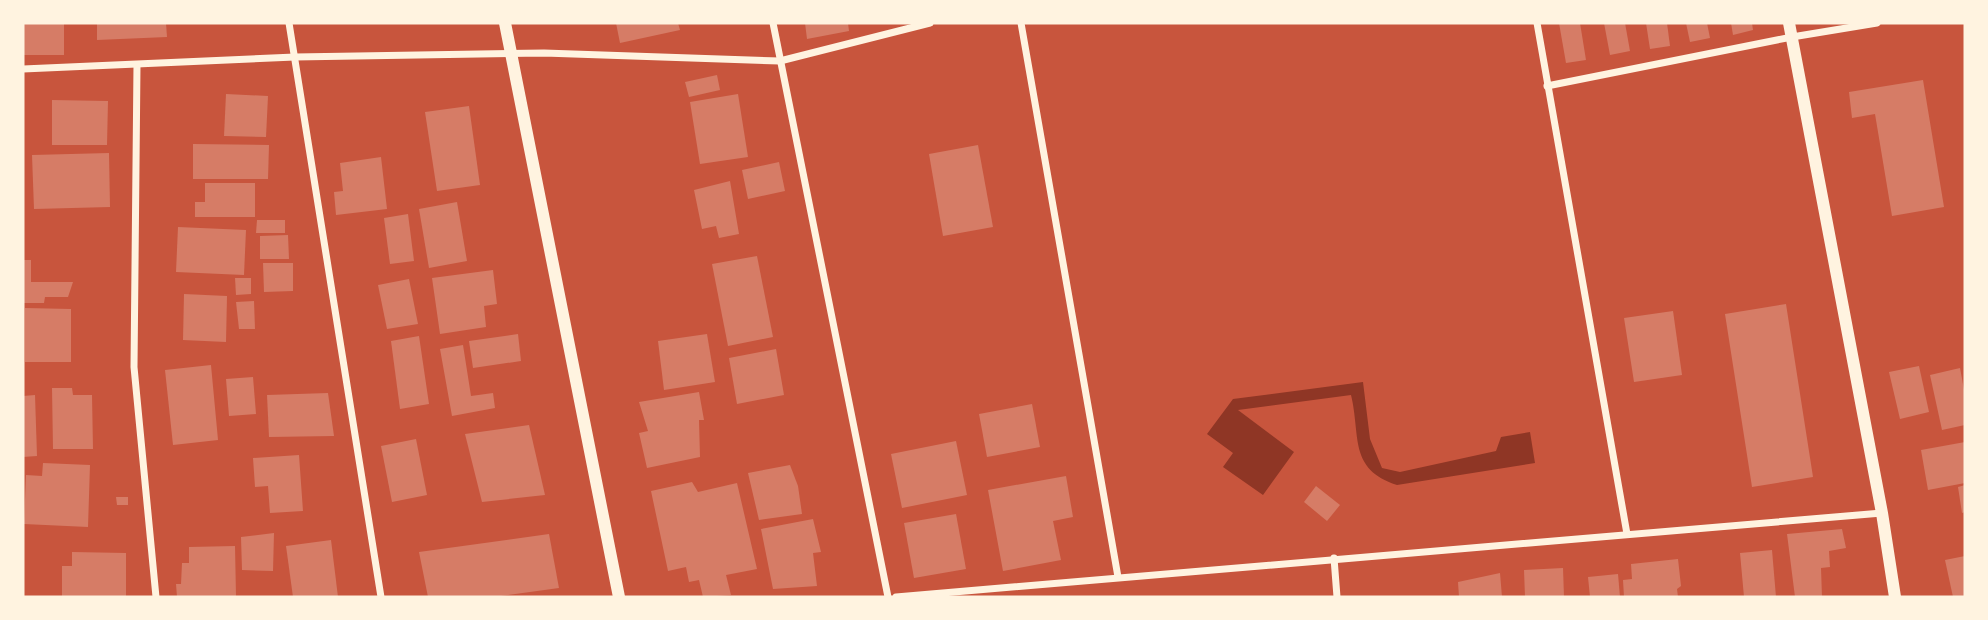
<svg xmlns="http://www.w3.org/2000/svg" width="1988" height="620" font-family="Jost,sans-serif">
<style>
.water{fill:#8f3625}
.building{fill:#d67c66}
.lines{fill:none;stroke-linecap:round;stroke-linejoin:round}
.minor{stroke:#fff3e0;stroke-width:7}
.tertiary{stroke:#fff3e0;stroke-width:12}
</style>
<rect width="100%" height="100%" fill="#c8553d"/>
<!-- water -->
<path class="water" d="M1363,382l7,57 12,29 18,4 96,-21 5,-14 29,-5 5,31 -138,22c-49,-16 -36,-49 -46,-90l-113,15 56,42 -31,43 -40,-28 10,-14 -26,-19 26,-35z"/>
<!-- building -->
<g class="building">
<path d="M23,23h41v32h-40z"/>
<path d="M97,23h69l1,14 -70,3z"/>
<path d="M616,23h62l2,7 -60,13z"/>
<path d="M805,23h43l1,8 -42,8z"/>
<path d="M1559,23h21l6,37 -20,3z"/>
<path d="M1604,23h21l5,28 -20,4z"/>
<path d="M1646,23h21l3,23 -20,3z"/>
<path d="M1686,23h21l3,15 -20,4z"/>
<path d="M1731,23h21l1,7 -20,5z"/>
<path d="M717,75l3,15 -31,7 -4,-15z"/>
<path d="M1923,80l21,127 -52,9 -17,-102 -23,4 -3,-26z"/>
<path d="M226,94l42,2 -2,41 -42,-1z"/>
<path d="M738,94l10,63 -48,7 -10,-62z"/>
<path d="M52,100l56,1 -1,44h-55z"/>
<path d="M469,106l11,79 -43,6 -12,-79z"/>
<path d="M193,144l76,1 -1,34h-75z"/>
<path d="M978,145l15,82 -50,9 -14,-82z"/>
<path d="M109,153l1,54 -76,2 -2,-54z"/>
<path d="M381,157l6,52 -51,6 -2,-23 9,-1 -3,-28z"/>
<path d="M779,162l6,29 -37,8 -6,-29z"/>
<path d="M730,181l9,53 -20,4 -3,-12 -14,3 -8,-39z"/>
<path d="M205,183h50v34h-60v-15h10z"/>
<path d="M457,202l10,59 -38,7 -10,-59z"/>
<path d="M408,214l6,47 -24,3 -6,-46z"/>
<path d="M257,220h28v13h-29z"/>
<path d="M178,227l68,3 -2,45 -68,-3z"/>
<path d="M288,235l1,24h-29v-23z"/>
<path d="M757,256l16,81 -45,9 -16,-82z"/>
<path d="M23,260h8v22h42l-5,15h-23l-1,6h-21z"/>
<path d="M263,263h30v28l-29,1z"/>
<path d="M493,270l4,34 -13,2 2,21 -46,7 -8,-56z"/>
<path d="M235,278h16v16l-15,1z"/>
<path d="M409,279l9,45 -31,5 -9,-44z"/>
<path d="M184,294l43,2 -1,46 -43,-2z"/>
<path d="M254,301l1,28h-16l-3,-27z"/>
<path d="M1786,304l27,173 -61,10 -27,-173z"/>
<path d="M25,308l46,1v53h-46z"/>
<path d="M1673,311l9,64 -48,7 -10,-64z"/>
<path d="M518,334l3,27 -48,7 -4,-27z"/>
<path d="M707,334l8,48 -51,8 -6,-49z"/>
<path d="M419,336l10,68 -29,5 -9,-68z"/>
<path d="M463,345l8,51 22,-3 2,15 -43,8 -12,-67z"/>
<path d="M776,349l8,46 -47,9 -8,-46z"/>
<path d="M211,365l7,75 -45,5 -8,-75z"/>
<path d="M1919,366l10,46 -29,7 -11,-47z"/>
<path d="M1960,368l5,27v30l-23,5 -12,-55z"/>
<path d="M253,377l3,37 -27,2 -3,-37z"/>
<path d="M52,388h20l1,7h19l1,54h-40z"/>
<path d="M699,392l5,28h-5l1,37 -53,11 -8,-35 9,-2 -9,-29z"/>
<path d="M328,393l6,43 -65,1 -2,-42z"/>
<path d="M35,395l2,61 -14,1v-61z"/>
<path d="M1032,404l8,43 -53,10 -8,-43z"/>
<path d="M529,425l16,70 -63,7 -17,-68z"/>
<path d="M416,439l11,56 -35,7 -11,-56z"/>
<path d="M956,441l11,54 -65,13 -11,-54z"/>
<path d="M1965,442v41l-37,7 -7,-40z"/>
<path d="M299,455l4,56 -33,2 -2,-27 -13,1 -2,-29z"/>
<path d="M43,463l47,2 -2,62 -64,-3 2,-49 16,1z"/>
<path d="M790,465l8,21 4,28 -43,6 -11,-47z"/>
<path d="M1066,476l7,41 -20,4 8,39 -58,11 -15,-81z"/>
<path d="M692,482l6,10 39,-9 20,86 -31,6 5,20 -28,2 -4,-17 -10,2 -3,-15 -18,4 -17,-80z"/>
<path d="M1965,485v27l-3,1 -4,-26z"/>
<path d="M1316,486l24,19 -13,16 -23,-19z"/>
<path d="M116,497h12v8h-11z"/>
<path d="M956,514l10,55 -52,9 -10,-55z"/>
<path d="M813,519l8,33 -8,1 4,33 -44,3 -12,-60z"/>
<path d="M1842,529l4,19 -17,3 1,16 -9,1 1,29h-27l-8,-63z"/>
<path d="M274,533l-1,38 -31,-1 -1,-33z"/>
<path d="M549,534l10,54 -66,9h-65l-9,-45z"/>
<path d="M331,540l7,57h-45l-7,-51z"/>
<path d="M235,546l1,50 -59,1 -1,-13h5l1,-21h7v-16z"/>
<path d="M1772,550l4,47h-32l-4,-44z"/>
<path d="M72,552l54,1v44h-64v-31h10z"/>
<path d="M1965,556v41h-12l-8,-37z"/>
<path d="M1678,559l3,27 -4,3 1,8h-54l-1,-17 9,-1 -1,-15z"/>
<path d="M1563,568l1,29h-39l-1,-27z"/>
<path d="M1500,573l2,24h-43l-1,-15z"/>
<path d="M1618,574l2,23h-30l-2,-20z"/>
</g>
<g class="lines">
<!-- minor -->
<g class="minor">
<path d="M289,23l92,574"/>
<path d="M773,23l115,574"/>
<path d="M1021,23l97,554"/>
<path d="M1537,23l90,511"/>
<path d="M137,65l-3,302 22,230"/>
<path d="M23,69l272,-12 184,-3 65,-1 236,8 150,-38"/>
<path d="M1547,86l245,-49 85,-14"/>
<path d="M1334,558l3,39"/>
<path d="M896,597l986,-84"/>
</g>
<!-- tertiary -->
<g class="tertiary">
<path d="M505,23l114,574"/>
<path d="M1789,23l93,490 13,84"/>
</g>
</g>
<!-- border -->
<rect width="1988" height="620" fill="none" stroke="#fff3e0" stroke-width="49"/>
</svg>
